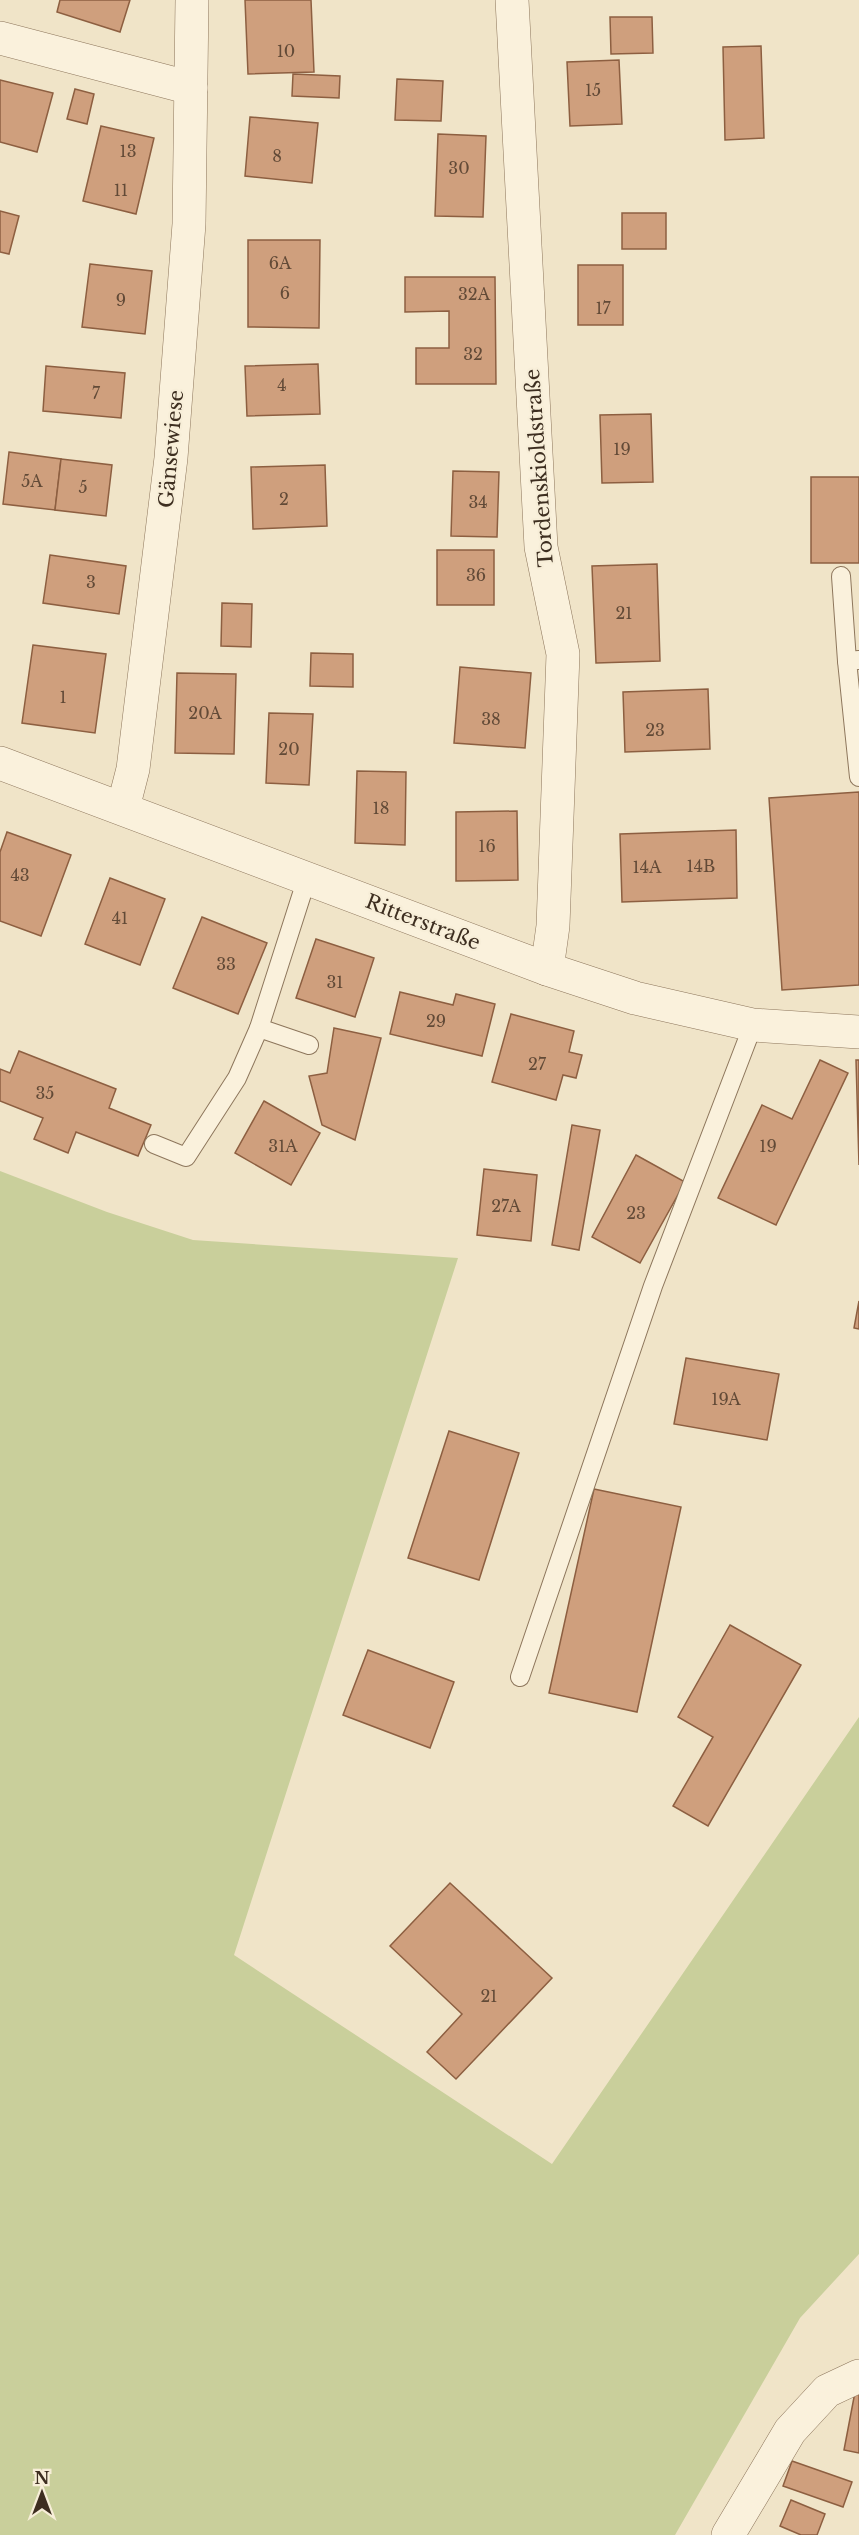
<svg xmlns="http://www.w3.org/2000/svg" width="859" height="2535" font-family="'Libre Baskerville',serif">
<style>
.green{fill:#c9cf9b}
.building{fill:#cf9f7d;stroke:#8d5f41;stroke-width:1.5}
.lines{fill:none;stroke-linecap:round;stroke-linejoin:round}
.lane-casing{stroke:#8d765c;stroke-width:20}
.street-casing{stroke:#8d765c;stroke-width:34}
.lane{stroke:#faf1dc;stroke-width:18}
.street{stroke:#faf1dc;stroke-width:33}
.labels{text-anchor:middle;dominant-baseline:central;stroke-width:4.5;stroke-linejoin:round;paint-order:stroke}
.number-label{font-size:16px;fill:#624a37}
.street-label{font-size:20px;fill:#3d2e20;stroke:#f7eed8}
</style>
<rect width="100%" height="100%" fill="#f0e4c8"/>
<!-- green -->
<path class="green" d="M0,1171l107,41 86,28 265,18 -224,697 318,209 307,-447v537l-59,64 -125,217h-675z"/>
<!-- building -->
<g class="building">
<path d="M60,0h70l-10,32 -63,-20z"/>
<path d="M245,0h66l3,72 -66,2z"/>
<path d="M610,17h42l1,36 -42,1z"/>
<path d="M761,46l3,92 -39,2 -2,-93z"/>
<path d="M619,60l3,64 -52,2 -3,-64z"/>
<path d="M293,74l47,2 -1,22 -47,-2z"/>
<path d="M397,79l46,2 -2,40 -46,-1z"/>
<path d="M0,80l53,13 -16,59 -37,-10z"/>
<path d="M75,89l19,5 -7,30 -20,-5z"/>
<path d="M250,117l68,6 -6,60 -67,-7z"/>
<path d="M101,126l53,12 -18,76 -53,-13z"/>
<path d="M438,134l48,2 -3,81 -48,-1z"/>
<path d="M0,211l19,5 -10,38 -9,-2z"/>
<rect x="622" y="213" width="44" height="36"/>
<path d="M248,240h72l-1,88 -71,-1z"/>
<path d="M90,264l62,7 -7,63 -63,-7z"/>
<rect x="578" y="265" width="45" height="60"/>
<path d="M405,277h90l1,107h-80v-36h33v-37l-44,1z"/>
<path d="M318,364l2,50 -73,2 -2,-50z"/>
<path d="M46,366l79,7 -4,45 -78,-7z"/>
<path d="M651,414l2,68 -51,1 -2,-68z"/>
<path d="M9,452l52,7 -6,51 -52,-6z"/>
<path d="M61,459l51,6 -6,51 -51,-6z"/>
<path d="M325,465l2,61 -74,3 -2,-62z"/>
<path d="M453,471l46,1 -2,65 -46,-1z"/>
<rect x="811" y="477" width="48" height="86"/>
<rect x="437" y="550" width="57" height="55"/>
<path d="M50,555l76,11 -7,48 -76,-11z"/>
<path d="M657,564l3,97 -64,2 -4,-97z"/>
<path d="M222,603l30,1 -1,43 -30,-1z"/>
<path d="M33,645l73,9 -11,79 -73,-10z"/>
<path d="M311,653l42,1v33l-43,-1z"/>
<path d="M460,667l71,6 -6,75 -71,-5z"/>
<path d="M177,673l59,1 -2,80 -59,-1z"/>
<path d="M708,689l2,60 -85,3 -2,-60z"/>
<path d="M269,713l44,1 -4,71 -43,-2z"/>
<path d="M357,771l49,1 -1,73 -50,-2z"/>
<path d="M859,792v193l-77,5 -13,-192z"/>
<path d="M517,811l1,69 -62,1v-69z"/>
<path d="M736,830l1,68 -115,4 -2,-68z"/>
<path d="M7,832l64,23 -30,81 -41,-15v-69z"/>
<path d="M110,878l55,21 -25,66 -55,-21z"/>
<path d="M202,917l65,26 -29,71 -65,-26z"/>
<path d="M316,939l58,19 -19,59 -59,-19z"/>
<path d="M400,992l53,13 3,-11 39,10 -13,52 -92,-22z"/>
<path d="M511,1014l63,17 -5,21 13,3 -6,23 -13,-3 -7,25 -64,-18z"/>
<path d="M334,1028l47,10 -26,102 -33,-15 -13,-49 18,-3z"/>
<path d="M19,1051l97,38 -7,19 42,17 -13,31 -62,-24 -8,21 -34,-14 9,-21 -43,-17v-32l10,4z"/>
<path d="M820,1060l28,13 -72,152 -58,-27 44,-93 30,14z"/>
<path d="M856,1060h3v105z"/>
<path d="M264,1101l56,32 -29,52 -56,-32z"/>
<path d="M572,1125l28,5 -21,120 -27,-5z"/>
<path d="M636,1155l49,27 -45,81 -48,-26z"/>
<path d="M484,1169l53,6 -6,66 -54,-6z"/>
<path d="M859,1301v28l-5,-1z"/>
<path d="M686,1358l93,16 -12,66 -93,-16z"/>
<path d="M449,1431l70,22 -40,127 -71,-22z"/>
<path d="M594,1489l87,18 -44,205 -88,-19z"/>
<path d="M730,1625l71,40 -93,161 -35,-20 40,-69 -35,-20z"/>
<path d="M368,1650l86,32 -24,66 -87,-33z"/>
<path d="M450,1883l102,95 -96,101 -29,-27 35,-38 -72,-68z"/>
<path d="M855,2392l4,1v60l-15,-3z"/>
<path d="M792,2461l60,21 -9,25 -60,-21z"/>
<path d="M791,2500l34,14 -8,21h-16l-21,-9z"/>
</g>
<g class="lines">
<!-- lane casing -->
<g class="lane-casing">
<g id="lane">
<path d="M841,576l6,85"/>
<path d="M859,660l-12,1 12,116"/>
<path d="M259,1028l50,17"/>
<path d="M154,1144l32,13 51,-79 22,-50 48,-150"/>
<path d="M520,1677l133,-391 100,-261"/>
</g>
</g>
<!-- street casing -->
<g class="street-casing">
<g id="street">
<path d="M512,0l29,547 22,107 -10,272 -6,43"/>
<path d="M0,38l191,50"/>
<path d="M0,763l547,206 88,29 118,27 106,7"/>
<path d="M123,808l10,-39 38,-311 18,-234 3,-224"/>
<path d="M728,2535l62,-104 37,-40 32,-15"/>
</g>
</g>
<!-- lane -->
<use href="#lane" class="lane"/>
<!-- street -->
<use href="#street" class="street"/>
</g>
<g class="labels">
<!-- number labels -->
<g class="number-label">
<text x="286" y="51">10</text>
<text x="593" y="90">15</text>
<text x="128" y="151">13</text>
<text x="277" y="156">8</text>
<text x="459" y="168">30</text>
<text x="121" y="190">11</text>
<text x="280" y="263">6A</text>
<text x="285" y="293">6</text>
<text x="474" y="294">32A</text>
<text x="121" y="300">9</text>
<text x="603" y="308">17</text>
<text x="473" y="354">32</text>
<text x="282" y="385">4</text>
<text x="96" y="393">7</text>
<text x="622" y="449">19</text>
<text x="32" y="481">5A</text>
<text x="83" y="487">5</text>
<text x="284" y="499">2</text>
<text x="478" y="502">34</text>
<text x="476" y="575">36</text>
<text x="91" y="582">3</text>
<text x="624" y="613">21</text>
<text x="63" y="697">1</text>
<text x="205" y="713">20A</text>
<text x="491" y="719">38</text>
<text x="655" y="730">23</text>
<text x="289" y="749">20</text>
<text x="381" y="808">18</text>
<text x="487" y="846">16</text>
<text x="701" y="866">14B</text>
<text x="647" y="867">14A</text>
<text x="20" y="875">43</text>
<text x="120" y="918">41</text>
<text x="226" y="964">33</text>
<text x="335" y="982">31</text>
<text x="436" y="1021">29</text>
<text x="537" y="1064">27</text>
<text x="45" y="1093">35</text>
<text x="283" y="1146">31A</text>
<text x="768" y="1146">19</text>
<text x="506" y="1206">27A</text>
<text x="636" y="1213">23</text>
<text x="726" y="1399">19A</text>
<text x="489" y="1996">21</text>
</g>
<!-- street labels -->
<g class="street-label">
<text transform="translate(171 449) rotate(-85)">Gänsewiese</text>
<text transform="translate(539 468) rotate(-94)">Tordenskioldstraße</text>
<text transform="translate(423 922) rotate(21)">Ritterstraße</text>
</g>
</g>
<!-- north arrow -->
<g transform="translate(42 2493)" stroke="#f7eed8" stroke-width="4.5" paint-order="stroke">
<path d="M0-4.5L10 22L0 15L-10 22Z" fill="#3d2e20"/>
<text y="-9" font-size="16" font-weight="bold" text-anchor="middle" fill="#3d2e20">N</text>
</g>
</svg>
